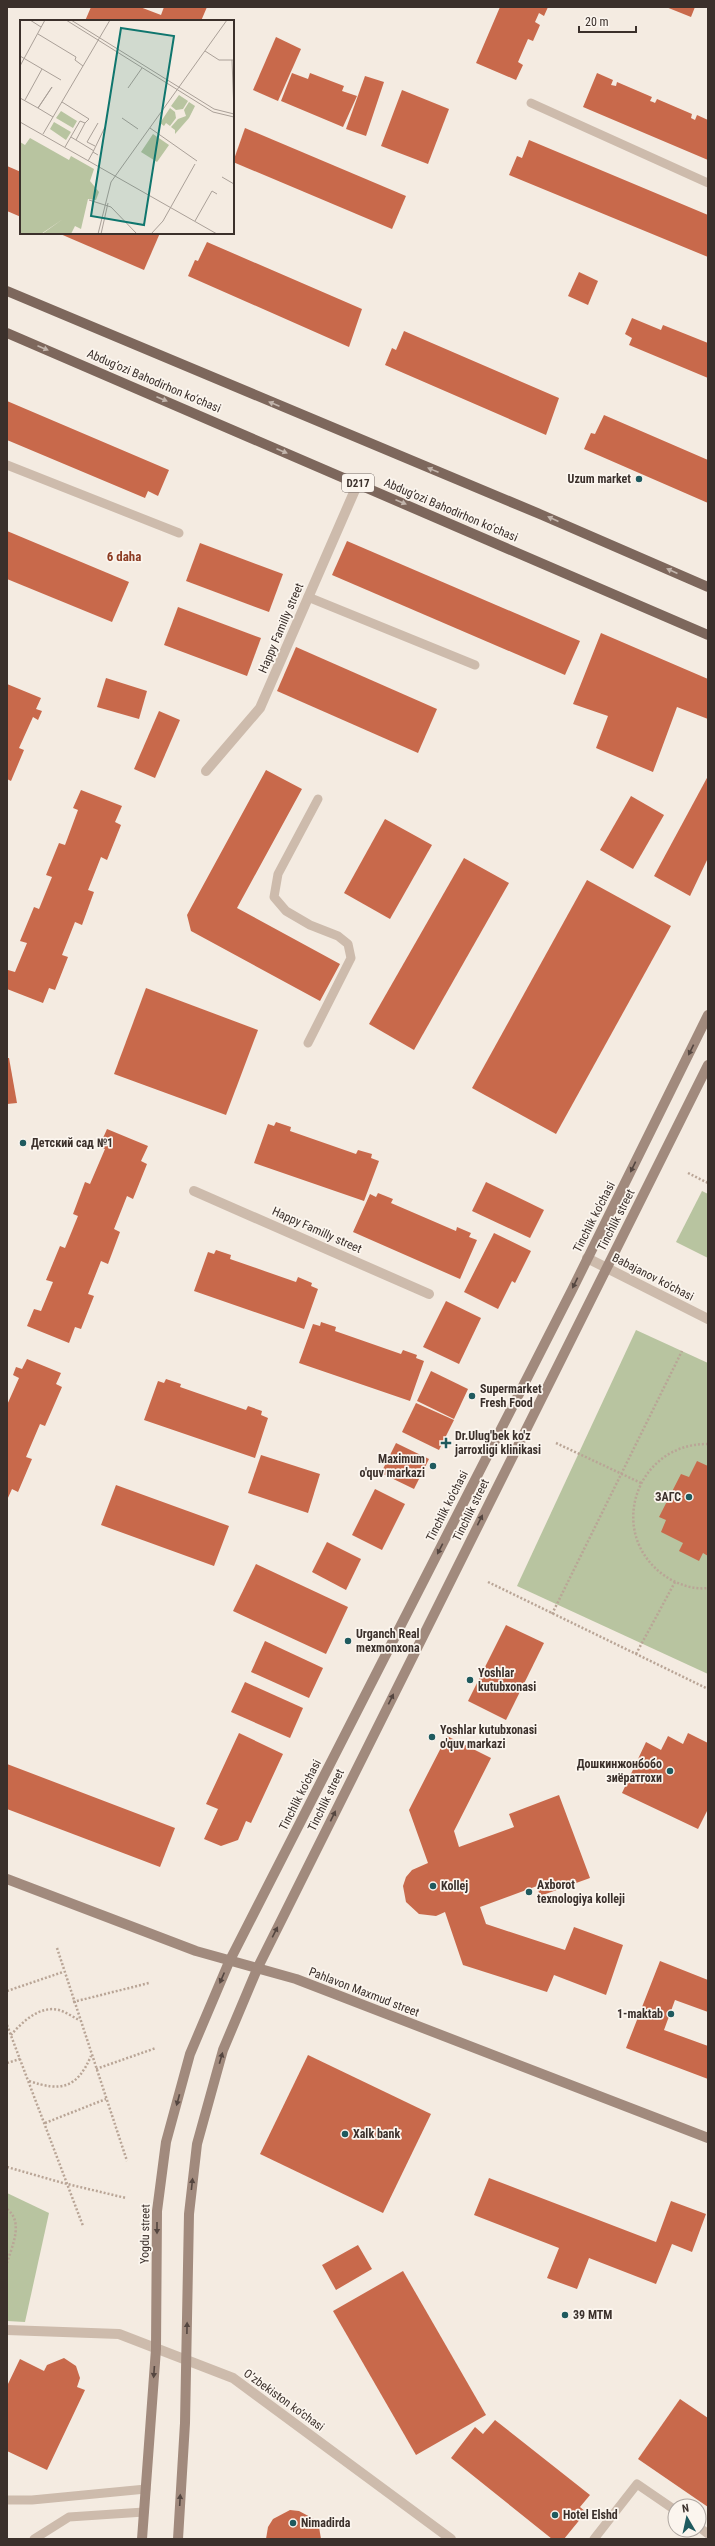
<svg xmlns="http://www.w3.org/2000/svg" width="715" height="2546" font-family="'Roboto Condensed',sans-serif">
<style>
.green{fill:#b8c4a0}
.building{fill:#c8694b}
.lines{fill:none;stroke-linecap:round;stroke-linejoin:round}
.path{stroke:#b9a596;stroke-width:2.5;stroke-dasharray:2 2;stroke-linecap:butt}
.service{stroke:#cdbbac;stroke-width:9}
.minor{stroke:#cdbbac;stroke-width:10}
.secondary{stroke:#a18a7d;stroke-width:10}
.primary{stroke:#7d675c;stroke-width:10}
.oneway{fill:#c2b5ac}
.oneway2{fill:#544640}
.poi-dot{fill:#1f5a5e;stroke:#fbf5ee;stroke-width:1.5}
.labels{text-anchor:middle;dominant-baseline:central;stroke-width:3.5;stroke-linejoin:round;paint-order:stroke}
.shield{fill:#fbf5ee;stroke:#756b66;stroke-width:1}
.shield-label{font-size:11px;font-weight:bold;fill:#3b302b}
.street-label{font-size:12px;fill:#3b302b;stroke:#fbf5ee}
.poi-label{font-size:12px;font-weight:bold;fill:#3b302b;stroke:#fbf5ee;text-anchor:start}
.neighbourhood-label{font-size:13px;font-weight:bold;fill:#8c3b22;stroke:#fbf5ee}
.inset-road{fill:none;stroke:#aaa098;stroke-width:1}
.view{fill:#0f766e;fill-opacity:0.15;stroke:#0f766e;stroke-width:2}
.inset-edge{fill:none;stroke:#3b302b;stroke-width:2}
</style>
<rect width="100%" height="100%" fill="#f4ebe1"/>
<!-- green -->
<g class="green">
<path d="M702,1191l6,3v64l-32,-16z"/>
<path d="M636,1330l72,33v311l-191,-88z"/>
<path d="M7,2193l42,20 -24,109 -18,-1z"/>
</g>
<!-- building -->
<g class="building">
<path d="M91,7h49l21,8 3,-8h43l-6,14h-116z"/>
<path d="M500,7h48l-4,9 -5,-3 -4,9 5,3 -7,16 -5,-2 -10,23 5,3 -7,15 -40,-17z"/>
<path d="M666,7h29l-4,10z"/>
<path d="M276,37l25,12 -23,52 -25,-11z"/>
<path d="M292,73l16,6 2,-6 34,13 -2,5 15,5 -14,31 -62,-26z"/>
<path d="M597,73l16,7 -2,5 5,1 1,-4 35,15 -2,4 3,1 2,1 2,-4 35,15 -1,4 4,2 2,-5 11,5v40l-125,-53z"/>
<path d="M365,76l19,6 -18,54 -20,-7z"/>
<path d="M402,90l47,19 -21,55 -47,-18z"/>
<path d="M245,128l161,68 -14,33 -159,-67z"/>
<path d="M529,140l179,75v42l-199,-82 8,-19 5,2z"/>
<path d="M7,166l14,6v45l-14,-6z"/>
<path d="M58,233h102l-16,37z"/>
<path d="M207,242l155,67 -13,38 -161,-71 7,-16 3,1z"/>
<path d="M579,272l19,9 -10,24 -20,-9z"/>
<path d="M632,318l29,12 2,-5 45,18v35l-79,-33 3,-7 -7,-4z"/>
<path d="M404,331l155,67 -13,37 -161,-70 7,-17 4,2z"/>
<path d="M7,401l162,69 -11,26 -10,-5 -3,7 -138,-58z"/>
<path d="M604,415l104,45v43l-124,-54 7,-16 4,1z"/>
<path d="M7,531l122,51 -17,40 -105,-43z"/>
<path d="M347,541l233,100 -15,34 -233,-100z"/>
<path d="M200,543l83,31 -14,38 -83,-31z"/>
<path d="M178,607l83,31 -14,38 -83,-31z"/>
<path d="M601,633l107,46v40l-31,-12 -24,65 -57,-24 12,-32 -35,-12z"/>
<path d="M296,647l141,62 -19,44 -141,-62z"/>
<path d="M106,678l41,13 -8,28 -42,-12z"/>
<path d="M7,684l34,14 -5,11 6,2 -4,9 -5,-3 -14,31 5,2 -13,31 -4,-2z"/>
<path d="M159,711l21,9 -25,58 -21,-9z"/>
<path d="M266,770l36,19 -65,119 103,56 -20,37 -129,-70 -4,-16z"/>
<path d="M708,776v82l-18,38 -36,-20z"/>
<path d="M81,790l41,16 -7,16 6,3 -14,35 -6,-3 -13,33 6,2 -12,33 -7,-3 -13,33 6,2 -13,33 -6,-2 -6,15 -36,-14v-16l1,-3 7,2 12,-29 -7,-2 14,-34 5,2 13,-32 -6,-2 13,-32 6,2 13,-35 -5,-2z"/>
<path d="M631,796l33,19 -31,54 -33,-19z"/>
<path d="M385,819l47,26 -42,74 -46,-26z"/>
<path d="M464,858l45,25 -95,167 -45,-26z"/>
<path d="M587,880l84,46 -115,208 -84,-46z"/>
<path d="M146,988l112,42 -32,85 -112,-41z"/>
<path d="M7,1058h2l8,45 -10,1z"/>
<path d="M276,1122l15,5 -1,4 66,23 2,-4 14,4 -1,4 8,3 -15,40 -110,-38 14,-39 6,2z"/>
<path d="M107,1129l41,17 -7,15 6,3 -14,35 -6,-3 -13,33 6,3 -12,32 -7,-3 -13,33 6,2 -13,33 -6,-2 -6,16 -42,-17 7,-17 7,2 12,-29 -7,-2 14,-34 5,2 13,-32 -5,-2 12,-32 5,2 15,-35 -6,-2z"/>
<path d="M486,1182l58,28 -14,28 -58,-27z"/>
<path d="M378,1193l15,6 -2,4 65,28 1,-4 14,6 -2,4 8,3 -17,39 -107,-47 17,-38 6,3z"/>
<path d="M494,1233l37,18 -16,32 -3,-2 -14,28 -34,-17z"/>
<path d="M216,1250l15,5 -1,4 66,23 2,-5 14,6 -1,3 7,3 -14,40 -110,-38 14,-39 6,2z"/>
<path d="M446,1301l35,17 -22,46 -36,-17z"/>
<path d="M321,1322l15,5 -1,4 66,23 2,-4 14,5 -1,3 8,3 -14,40 -111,-38 14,-39 7,2z"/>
<path d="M27,1359l34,14 -5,11 6,3 -17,39 -5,-2 -14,33 6,2 -14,33 -6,-3 -5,11v-95l12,-27 -6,-3 3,-8 6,2z"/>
<path d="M431,1371l37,18 -14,30 -37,-18z"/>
<path d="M166,1379l15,5 -1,3 66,23 2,-4 14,5 -1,4 7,3 -13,40 -111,-38 14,-39 6,2z"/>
<path d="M416,1403l38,17 -15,30 -37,-18z"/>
<path d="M396,1443l33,16 -15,30 -33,-16z"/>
<path d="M261,1455l59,19 -12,39 -60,-20z"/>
<path d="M697,1461l11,5v90l-5,-3 -4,8 -20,-10 4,-8 -22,-11 5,-12 -7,-3 22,-43 8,3z"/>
<path d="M116,1485l113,41 -15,40 -113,-41z"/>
<path d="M375,1489l30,15 -23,46 -30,-15z"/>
<path d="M327,1542l34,17 -15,31 -34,-18z"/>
<path d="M256,1564l92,43 -22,47 -93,-43z"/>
<path d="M506,1625l38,18 -38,77 -38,-19z"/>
<path d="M265,1641l58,27 -14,30 -58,-26z"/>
<path d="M245,1682l58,26 -13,30 -59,-26z"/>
<path d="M239,1733l44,21 -32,69 -5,-2 -8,19 -17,6 -17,-7 14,-30 -12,-5z"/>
<path d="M688,1733l20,10v66l-10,20 -76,-36 24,-51 15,8 7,-14 15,8z"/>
<path d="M447,1736l44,22 -37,73 5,16 55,-20 -5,-13 50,-19 31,83 -50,18 -3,-10 -57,21 6,17 79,26 9,-23 49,18 -17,50 -52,-20 -7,17 -84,-27 -18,-53 -9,4 -17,-2 -13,-12 -3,-16 3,-9 6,-7 16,-7 -19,-53z"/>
<path d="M7,1764l168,64 -15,39 -153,-58z"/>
<path d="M660,1961l48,19v32l-33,-12 -11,30 44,16v33l-82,-31z"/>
<path d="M308,2055l123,59 -48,99 -123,-59z"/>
<path d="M489,2178l167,64 15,-41 35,13 -14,38 -20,-8 -16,40 -67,-26 -12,31 -30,-11 12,-30 -85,-33z"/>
<path d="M358,2245l14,24 -36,21 -14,-25z"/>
<path d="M403,2271l83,144 -70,40 -83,-144z"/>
<path d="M64,2358l12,8 4,12 -3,9 8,3 -38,80 -40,-19v-65l13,-27 24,12 3,-6z"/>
<path d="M680,2399l28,19v89l-70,-48z"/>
<path d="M495,2420l95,75 -10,12 6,5 -22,27h-12l-101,-81 24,-31 8,7z"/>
<path d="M290,2510l9,1 15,8 5,8 2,12h-55l2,-12 5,-8z"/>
</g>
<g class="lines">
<!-- path -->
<g class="path">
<path d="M688,1173l20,10"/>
<path d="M556,1443l85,40"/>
<path d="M708,1444c-72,-1 -103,90 -43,132 12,8 28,14 43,12"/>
<path d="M488,1582l220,107"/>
<path d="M552,1614l130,-263"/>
<path d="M636,1654l39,-72"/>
<path d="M57,1948l70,213"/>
<path d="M7,1991l56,-19"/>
<path d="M73,2002l76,-19"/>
<path d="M7,2025l76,201"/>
<path d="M11,2035c11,-13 29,-30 48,-25 7,2 14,7 20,10"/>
<path d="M7,2063l13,-4"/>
<path d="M96,2069l60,-21"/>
<path d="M29,2081c33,11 48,7 62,-25"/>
<path d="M45,2123l61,-24"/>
<path d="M7,2167l56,16 63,15"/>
<path d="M7,2209c17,13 5,37 0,54"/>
</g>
<!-- service -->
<g class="service">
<path d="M531,103l177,80"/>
<path d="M7,465l172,68"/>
<path d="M308,597l167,68"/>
<path d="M308,1043l43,-85 -3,-14 -10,-8 -28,-11 -24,-14 -12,-14 4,-23 40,-75"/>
<path d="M7,2500h25l114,-11"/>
<path d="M699,2527l9,7"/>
<path d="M34,2539l35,-22 75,-5"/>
<path d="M594,2539l43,-55 38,26"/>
</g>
<!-- minor -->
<g class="minor">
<path d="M206,771l54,-63 98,-225"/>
<path d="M194,1191l235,103"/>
<path d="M587,1258l121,61"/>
<path d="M7,2330l112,4 114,44 218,161"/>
</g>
<!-- secondary -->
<g class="secondary">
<path d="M7,1879l189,72 100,28 412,159"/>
<path d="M142,2539l14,-190 1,-138 9,-69 24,-88 39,-92 343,-672 136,-275"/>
<path d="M178,2539l7,-116 4,-209 8,-70 26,-94 35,-83 450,-902"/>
</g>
<!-- primary -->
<g class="primary">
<path d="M7,291l535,224 166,72"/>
<path d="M7,333l701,302"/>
</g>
</g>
<!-- one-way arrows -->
<defs><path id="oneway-solid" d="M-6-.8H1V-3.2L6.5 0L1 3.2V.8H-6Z"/></defs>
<g class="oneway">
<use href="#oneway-solid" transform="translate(43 348) rotate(23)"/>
<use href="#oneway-solid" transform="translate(162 399) rotate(23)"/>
<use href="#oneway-solid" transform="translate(274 404) rotate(-157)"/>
<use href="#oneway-solid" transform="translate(282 451) rotate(23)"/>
<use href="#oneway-solid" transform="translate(433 470) rotate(-158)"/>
<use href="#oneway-solid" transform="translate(401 502) rotate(23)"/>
<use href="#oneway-solid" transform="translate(553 519) rotate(-156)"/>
<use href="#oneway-solid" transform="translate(672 571) rotate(-156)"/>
</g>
<g class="oneway2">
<use href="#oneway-solid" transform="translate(691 1050) rotate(116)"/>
<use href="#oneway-solid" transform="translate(633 1167) rotate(116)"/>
<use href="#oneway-solid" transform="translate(575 1283) rotate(116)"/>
<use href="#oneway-solid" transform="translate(480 1520) rotate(-64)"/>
<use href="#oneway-solid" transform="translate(440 1549) rotate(117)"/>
<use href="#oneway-solid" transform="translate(391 1699) rotate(-64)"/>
<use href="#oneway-solid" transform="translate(333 1816) rotate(-64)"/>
<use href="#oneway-solid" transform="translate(275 1932) rotate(-63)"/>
<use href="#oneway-solid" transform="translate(222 1978) rotate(113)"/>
<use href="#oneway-solid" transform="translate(221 2058) rotate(-74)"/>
<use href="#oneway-solid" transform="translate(178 2100) rotate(105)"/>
<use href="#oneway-solid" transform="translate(192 2184) rotate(-84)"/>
<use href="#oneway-solid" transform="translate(157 2228) rotate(90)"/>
<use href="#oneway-solid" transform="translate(187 2328) rotate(-89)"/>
<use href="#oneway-solid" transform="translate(154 2372) rotate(94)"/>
<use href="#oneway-solid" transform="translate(180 2500) rotate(-87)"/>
</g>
<!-- markers -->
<g class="poi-dot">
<circle cx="639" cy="479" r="4"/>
<circle cx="23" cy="1143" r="4"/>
<circle cx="472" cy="1396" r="4"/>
<path d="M444 1437h4v4h4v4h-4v4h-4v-4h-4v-4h4z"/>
<circle cx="433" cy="1466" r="4"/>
<circle cx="689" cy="1497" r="4"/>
<circle cx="348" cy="1641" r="4"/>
<circle cx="470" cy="1680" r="4"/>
<circle cx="432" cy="1737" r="4"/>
<circle cx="670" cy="1771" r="4"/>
<circle cx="433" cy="1886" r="4"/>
<circle cx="529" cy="1892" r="4"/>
<circle cx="671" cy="2014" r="4"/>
<circle cx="345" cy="2134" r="4"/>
<circle cx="565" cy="2315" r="4"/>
<circle cx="555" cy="2515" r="4"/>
<circle cx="293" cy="2523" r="4"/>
</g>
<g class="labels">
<!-- shield labels -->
<rect class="shield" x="342" y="474" width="32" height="18" rx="3"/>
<g class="shield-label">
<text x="358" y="483">D217</text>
</g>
<!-- street labels -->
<g class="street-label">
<text transform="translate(154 381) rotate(23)">Abdug’ozi Bahodirhon ko’chasi</text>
<text transform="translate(451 510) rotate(23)">Abdug’ozi Bahodirhon ko’chasi</text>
<text transform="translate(281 628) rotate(-67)">Happy Familly street</text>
<text transform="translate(594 1217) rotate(-63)">Tinchlik ko'chasi</text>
<text transform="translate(616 1220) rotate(-63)">Tinchlik street</text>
<text transform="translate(317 1230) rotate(24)">Happy Familly street</text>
<text transform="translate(653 1277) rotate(27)">Babajanov ko'chasi</text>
<text transform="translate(447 1506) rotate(-63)">Tinchlik ko'chasi</text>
<text transform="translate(471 1510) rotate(-64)">Tinchlik street</text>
<text transform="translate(300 1795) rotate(-63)">Tinchlik ko'chasi</text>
<text transform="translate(326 1800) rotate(-64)">Tinchlik street</text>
<text transform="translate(364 1992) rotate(21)">Pahlavon Maxmud street</text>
<text transform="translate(145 2234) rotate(-89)">Yogdu street</text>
<text transform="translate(284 2400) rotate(36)">O’zbekiston ko‘chasi</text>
</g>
<!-- poi labels -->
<g class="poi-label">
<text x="631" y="479" text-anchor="end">Uzum market</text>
<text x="31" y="1143">Детский сад №1</text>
<text x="480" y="1389">Supermarket<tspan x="480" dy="14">Fresh Food</tspan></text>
<text x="455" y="1436">Dr.Ulug'bek ko'z<tspan x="455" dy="14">jarroxligi klinikasi</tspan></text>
<text x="425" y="1459" text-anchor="end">Maximum<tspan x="425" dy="14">o'quv markazi</tspan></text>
<text x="681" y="1497" text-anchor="end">ЗАГС</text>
<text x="356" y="1634">Urganch Real<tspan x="356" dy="14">mexmonxona</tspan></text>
<text x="478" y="1673">Yoshlar<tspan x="478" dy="14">kutubxonasi</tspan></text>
<text x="440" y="1730">Yoshlar kutubxonasi<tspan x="440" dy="14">o'quv markazi</tspan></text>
<text x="662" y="1764" text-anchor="end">Дошкинжонбобо<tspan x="662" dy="14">зиёратгохи</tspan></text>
<text x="537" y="1885">Axborot<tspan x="537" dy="14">texnologiya kolleji</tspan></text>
<text x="441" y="1886">Kollej</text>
<text x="663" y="2014" text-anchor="end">1-maktab</text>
<text x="353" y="2134">Xalk bank</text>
<text x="573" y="2315">39 MTM</text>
<text x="563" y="2515">Hotel Elshd</text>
<text x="301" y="2523">Nimadirda</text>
</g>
<!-- neighbourhood labels -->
<g class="neighbourhood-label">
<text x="124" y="556">6 daha</text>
</g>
</g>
<!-- overview -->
<g transform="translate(20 20)">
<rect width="214" height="214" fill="#f4ebe1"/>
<path d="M159,75l9,6 -5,8 -7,1 -5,-4zM169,82l6,4 -6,12 -14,16v-4l-4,-3 7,-8 8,-3 -2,-6zM150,88l5,4 1,6 -6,8 -4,-3 -2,3 -4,-3zM41,91l16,10 -4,7 -17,-10zM34,102l17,10 -5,8 -16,-11zM133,114l16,11 -12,17 -16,-10zM10,118l39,22 2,-4 23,13 -4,12 9,11 -3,8 -8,-1 -7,30 -6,-3 -4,8h-29l21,-15 -22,15h-21v-92l5,3z" fill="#b8c4a0"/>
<path class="inset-road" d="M10,0l11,7M46,0l147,92 21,5M51,0l143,89 20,5M18,14l38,23 -1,3 8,6M185,31l14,9h15M0,36l41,24M212,40l2,52M0,46l25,-46M108,68l14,-20M0,78l18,10 14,-21 -14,21 15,9M5,80l17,-31M42,82l27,17 -4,4 -5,-2 -15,26M102,98l16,11M0,102l197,112M130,108l47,33M23,114l67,-114M51,117l23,14M56,120l9,-17M75,126l-8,-4 11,-19M73,132l12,-25M68,141l5,-9 5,3M202,157l12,7M69,180l22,7 26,27M175,201l17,-30 5,3M78,214l13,-52 116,-162M81,214l7,-31M131,214l12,-13 32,-57"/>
<path class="view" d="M101,8l53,8 -30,189 -53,-9z"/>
<rect width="214" height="214" class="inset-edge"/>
</g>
<!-- border -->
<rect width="715" height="2546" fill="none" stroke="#3b302b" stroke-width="16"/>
<!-- north arrow -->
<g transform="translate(687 2518) rotate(351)"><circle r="19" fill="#fbf5ee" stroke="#aea6a0"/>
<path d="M0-3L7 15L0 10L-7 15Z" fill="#1f5a5e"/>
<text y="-6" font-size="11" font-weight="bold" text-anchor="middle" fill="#3b302b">N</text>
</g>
<!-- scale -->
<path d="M579 26v6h57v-6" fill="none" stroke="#3b302b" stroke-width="2"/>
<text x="585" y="26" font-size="12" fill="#3b302b" stroke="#fbf5ee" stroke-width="3" paint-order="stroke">20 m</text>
</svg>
